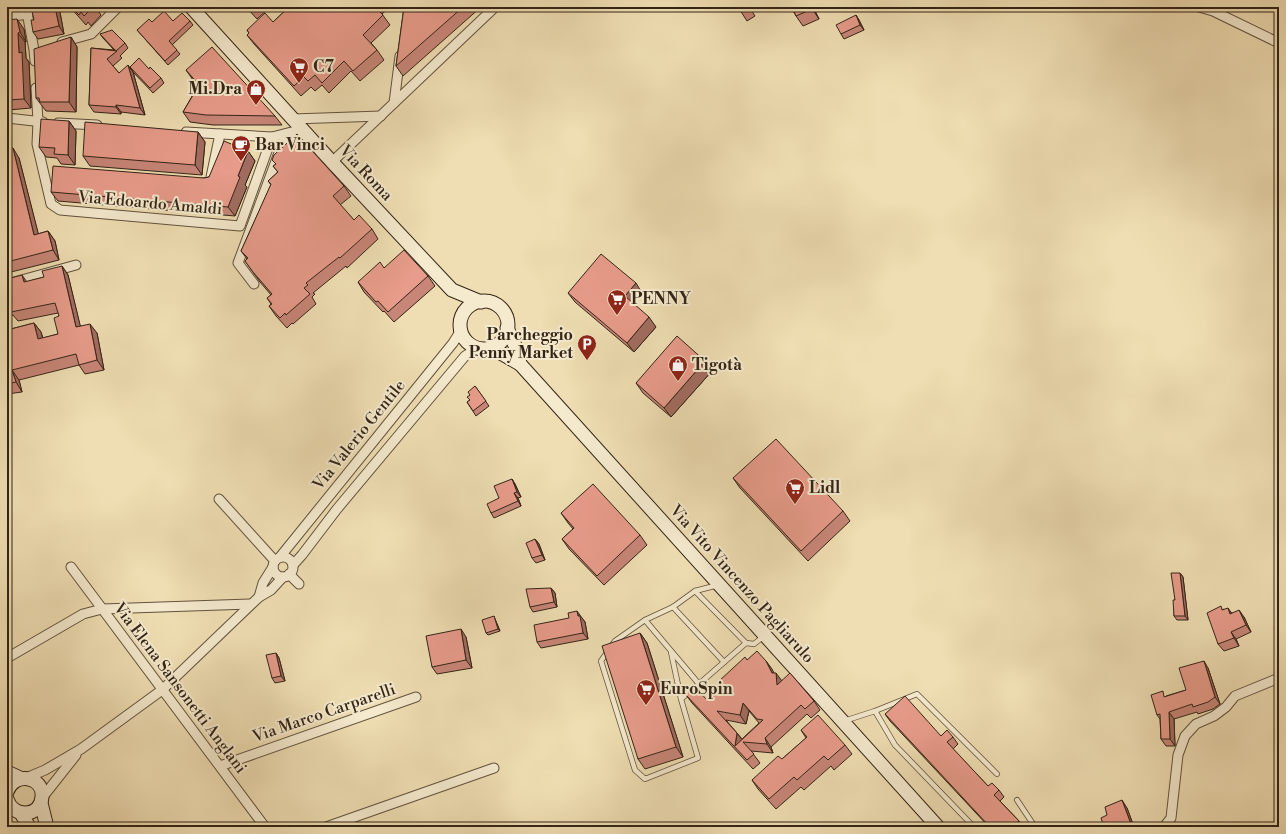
<svg xmlns="http://www.w3.org/2000/svg" width="1286" height="834" font-family="'Libre Bodoni',serif">
<style>
.lines{fill:none;stroke-linecap:round;stroke-linejoin:round}
.lane-casing{stroke:#62523e;stroke-width:6}
.street-casing{stroke:#62523e;stroke-width:11}
.secondary-casing{stroke:#332417;stroke-width:15}
.lane{stroke:#f5eace;stroke-width:4.5}
.street{stroke:#f5eace;stroke-width:9}
.secondary{stroke:#f5eace;stroke-width:13}
.wall{fill:#c88678;stroke:#332417;fill-rule:evenodd}
.shaded-wall{fill:#a26d61;stroke:#332417}
.building{fill:#e89c8b;stroke:#332417;fill-rule:evenodd}
.labels{text-anchor:middle;dominant-baseline:central;stroke-width:4;stroke-linejoin:round;paint-order:stroke}
.poi-label{font-size:16px;font-weight:bold;fill:#332417;stroke:#f5eace;text-anchor:start}
.street-label{font-size:16px;fill:#332417;stroke:#f5eace}
</style>
<rect width="100%" height="100%" fill="#efdeb3"/>
<filter id="stains"><feTurbulence type="fractalNoise" baseFrequency=".005" numOctaves="4"/><feColorMatrix values="0 0 0 0 .2 0 0 0 0 .09 0 0 0 0 .02 0 0 0 .5 -.17"/></filter>
<radialGradient id="worn" r=".72"><stop offset=".6" stop-color="#630" stop-opacity="0"/><stop offset="1" stop-color="#630" stop-opacity=".3"/></radialGradient>
<g class="lines">
<!-- lane casing -->
<g class="lane-casing">
<g id="lane">
<path d="M695,591l51,52 -47,41 -54,-64 28,-13 22,-16 23,-6"/>
<path d="M673,607l51,55"/>
<path d="M645,620l-30,21 -14,20 34,109 10,9 53,-21 -17,-59 18,-15"/>
<path d="M746,643l8,1 10,-8"/>
<path d="M671,652l10,47"/>
<path d="M875,711l20,34 79,82"/>
<path d="M844,721l31,-10 42,-17 80,80"/>
<path d="M1017,800l18,27"/>
</g>
</g>
<!-- street casing -->
<g class="street-casing">
<g id="street">
<path d="M26,7l8,43 1,11"/>
<path d="M1199,7l14,4 66,32"/>
<path d="M7,17l21,-3"/>
<path d="M62,42l29,-8 27,-27"/>
<path d="M36,88l2,33 -1,23 14,60 9,6 180,16 32,-89"/>
<path d="M394,103l6,-47"/>
<path d="M7,118l36,4"/>
<path d="M293,119l88,-3"/>
<path d="M58,123l39,2"/>
<path d="M186,132l86,5 31,-8"/>
<path d="M332,162l163,-155"/>
<path d="M211,177l9,-43"/>
<path d="M7,284l69,-19"/>
<path d="M254,284l-16,-21 48,-129"/>
<path d="M219,499l56,62"/>
<path d="M280,557l173,-214 7,-11"/>
<circle cx="283" cy="567" r="10"/>
<path d="M293,565l9,-10 35,-46 128,-153 12,-8"/>
<path d="M71,567l194,260"/>
<path d="M273,567l-10,16 -4,14 12,-7 12,-13"/>
<path d="M289,574l10,10"/>
<path d="M7,658l76,-44 19,-5 148,-5"/>
<path d="M220,766l196,-69"/>
<path d="M26,778l19,-8 36,-21 81,-59 97,-93"/>
<path d="M42,798l34,-43"/>
<path d="M326,827l168,-59"/>
<path d="M1164,827l7,-9 7,-63 7,-19 11,-12 18,-8 12,-9 9,-11 44,-18"/>
</g>
</g>
<!-- secondary casing -->
<g class="secondary-casing">
<g id="secondary">
<path d="M191,7l141,155 120,128 29,12"/>
<circle cx="484" cy="325" r="24"/>
<path d="M492,348l28,16 -2,-12 -11,-24"/>
<path d="M520,364l418,463"/>
<path d="M7,772l13,6"/>
<path d="M7,792c7,-21 37,-16 35,5 -2,21 -30,21 -35,2"/>
<path d="M41,803l6,24"/>
<path d="M21,813l8,14"/>
</g>
</g>
<!-- lane -->
<use href="#lane" class="lane"/>
<!-- street -->
<use href="#street" class="street"/>
<!-- secondary -->
<use href="#secondary" class="secondary"/>
</g>
<!-- wall -->
<g class="wall">
<path d="M59,7l5,27 -26,5 -5,-7z"/>
<path d="M70,7h34l-5,5 2,3 -10,11 -3,-4 -2,3z"/>
<path d="M246,7h24l-13,12z"/>
<path d="M289,7h101l-8,7 8,11 -19,18 6,7 7,10 -24,21 -9,-10 -22,22 -7,-8 -7,6 -4,-4 -10,9 -47,-52 -7,-9 2,-2 -2,-3 26,-8z"/>
<path d="M404,7h77l-78,69 -7,-10z"/>
<path d="M738,7h21l-7,4 3,5 -8,5z"/>
<path d="M790,7h23l6,12 -16,7 -7,-10 -2,-4h-1z"/>
<path d="M856,15l3,5 5,10 -20,9 -3,-5z"/>
<path d="M7,20l17,9 2,13h-1l1,16 3,4 2,46 -23,2 -1,-2z"/>
<path d="M173,21h17l3,4 -21,20 8,9 -12,11 -31,-35 15,-8z"/>
<path d="M100,34l25,9 3,5 -8,8 2,2 -9,8 6,7 14,-1 12,43 -24,-3v2l-27,-2 -5,-7 2,-57 23,2 -11,-12z"/>
<path d="M71,37l6,10 -1,65 -30,-1 -10,-13z"/>
<path d="M130,67l19,2 12,9 3,5 -11,10 -20,-21z"/>
<path d="M186,70l89,46 7,9h-69l-23,-3 -7,-10 15,-26 -5,-6z"/>
<path d="M69,121l7,10 -1,34 -14,-1 -4,-6 -11,-1 -7,-10z"/>
<path d="M198,132l7,10 -3,33 -112,-9 -7,-10z"/>
<path d="M7,149l12,9 19,76 10,-3 7,10 4,19 -52,13z"/>
<path d="M248,151l7,10 -10,24 2,2 -12,29 -177,-15 -7,-9 153,-14 5,-1z"/>
<path d="M272,160l72,26 7,10 -11,9 14,15 18,9 6,10 -31,29 -1,-2 -33,27 2,1 -3,3 4,7 -23,20 -1,-1 -5,5 -11,-12 -7,-10 2,-2 -4,-6 4,-3 -11,-13 -15,-21 2,-2 -6,-8 30,-66 -3,-4 10,-9 -5,-6 3,-2z"/>
<path d="M62,266l6,9 12,51 17,7 7,37 -19,4 -6,-9 -60,15 3,12 -15,2v-64l27,-7 7,9 2,6 15,-4 1,-18 -1,-3 -40,8 -5,-6 -6,1v-37l19,3 18,-5z"/>
<path d="M384,268l44,8 7,10 -41,36 -10,-11 -1,1 -19,-20 -6,-10z"/>
<path d="M568,293h74l-9,10 23,24 -22,25 -59,-50z"/>
<path d="M712,371l-41,46 -28,-24 -7,-10z"/>
<path d="M475,386l14,20 -13,10 -9,-14 3,-2v-5z"/>
<path d="M733,478l110,33 7,10 -42,40 -68,-73z"/>
<path d="M512,479l3,5 6,13 -3,1 3,8 -27,12 -3,-5 8,-15z"/>
<path d="M561,513l79,22 7,10 -43,40 -35,-36 -7,-10 11,-10 -5,-6z"/>
<path d="M535,539l4,5 6,16 -9,3 -4,-5z"/>
<path d="M1180,573l3,4 5,43h-11l-3,-4 1,-16z"/>
<path d="M551,588l4,5 2,14 -24,5 -3,-5z"/>
<path d="M1223,609l9,4 12,4 7,15 -15,7 3,7 -15,5 -6,-7z"/>
<path d="M582,618l3,4 3,17 -47,9 -4,-6z"/>
<path d="M495,619l5,12 -12,4 -2,-2z"/>
<path d="M640,633l7,10 36,114 -38,12 -7,-10z"/>
<path d="M466,637l6,31 -35,6 -5,-7z"/>
<path d="M276,653l3,5 6,23 -10,2 -3,-5z"/>
<path d="M747,660l19,1 8,12 8,8 32,20 6,9 -9,8 -4,-4 -36,33 2,6 -22,-2 9,12 -7,6 -61,-66 -6,-8 22,6 15,-14 -4,-6zM749,711l10,12 -17,16 -16,-19 20,4z"/>
<path d="M1208,668l12,36 -7,5 -15,5 -1,-2 -23,7 1,27h-9l-5,-7 -1,-20 -3,-4 9,-19 20,-6z"/>
<path d="M885,714l56,22 12,1 5,7 -5,5 35,37 11,4 5,7 -4,4 19,20 4,6h-34l-99,-106z"/>
<path d="M801,730l44,15 7,9 -18,16 -3,-4 -27,24 -3,-3 -25,22 -18,-20 -6,-9 30,-21 24,-21z"/>
<path d="M1127,808l7,19h-30z"/>
</g>
<!-- shaded-wall -->
<g class="shaded-wall">
<path d="M55,7h4l5,27 -5,-8z"/>
<path d="M811,7h2l6,12z"/>
<path d="M856,15l3,5 5,10 -4,-5z"/>
<path d="M17,19l7,10 2,13 -6,-10z"/>
<path d="M18,33l7,9 1,16 3,4 2,46 -7,-9 -5,-46z"/>
<path d="M71,37l6,10 -1,65 -7,-10z"/>
<path d="M128,65l5,7 12,43 -5,-7z"/>
<path d="M116,105l5,7v2l-5,-7z"/>
<path d="M69,121l7,10 -1,34 -7,-10z"/>
<path d="M198,132l7,10 -3,33 -7,-10z"/>
<path d="M13,148l6,10 22,86 -7,-9z"/>
<path d="M248,151l7,10 -10,24 2,2 -12,29 -7,-9 10,-31z"/>
<path d="M48,231l7,10 4,19 -6,-10z"/>
<path d="M62,266l6,9 15,62 -7,-10z"/>
<path d="M22,275l7,10 -5,-3z"/>
<path d="M636,283l6,10 -11,13 -6,-10z"/>
<path d="M649,317l7,10 -22,25 -7,-9z"/>
<path d="M34,323l7,9 4,17 -7,-10z"/>
<path d="M90,324l7,9 7,37 -7,-10z"/>
<path d="M705,361l7,10 -41,46 -7,-9z"/>
<path d="M12,370l7,10 3,12 -6,-10z"/>
<path d="M512,479l3,5 6,13 -4,-5z"/>
<path d="M514,493l4,5 3,8 -3,-5z"/>
<path d="M535,539l4,5 6,16 -3,-5z"/>
<path d="M1180,573l3,4 5,43 -3,-4z"/>
<path d="M551,588l4,5 2,14 -3,-5z"/>
<path d="M1228,608l5,7 -3,-1z"/>
<path d="M1239,610l5,7 7,15 -5,-7z"/>
<path d="M577,611l8,11 3,17 -5,-6z"/>
<path d="M494,616l1,3 5,12 -2,-2z"/>
<path d="M461,629l5,8 6,31 -6,-8z"/>
<path d="M1231,632l5,7 3,7 -5,-8z"/>
<path d="M640,633l7,10 36,114 -7,-10z"/>
<path d="M276,653l3,5 6,23 -4,-5z"/>
<path d="M766,661l6,8 5,10 -1,-6 6,8 -5,4 -5,-12z"/>
<path d="M1204,661l4,7 12,36 -5,-7z"/>
<path d="M743,703l6,8 -3,13 -6,-9z"/>
<path d="M1169,712l5,7 1,27 -5,-7z"/>
<path d="M737,733l6,8 -8,5z"/>
<path d="M765,738l6,9 2,6 -6,-9z"/>
<path d="M1122,800l5,8 7,19h-1l-2,-3z"/>
</g>
<!-- building -->
<g class="building">
<path d="M31,7h24l4,19 -26,6 -2,-12h3z"/>
<path d="M71,7h22l-9,9 -3,-4 -2,3z"/>
<path d="M248,7h10l-6,5z"/>
<path d="M289,7h86l8,8 -20,20 14,15 -24,21 -9,-10 -22,22 -7,-8 -7,6 -4,-4 -10,9 -47,-51 2,-2 -2,-3 18,-17 8,9z"/>
<path d="M404,7h59l-67,59z"/>
<path d="M738,7h9l-7,4z"/>
<path d="M792,7h19l1,2 -16,7z"/>
<path d="M164,11l9,10 9,-8 8,8 -21,20 8,9 -12,11 -28,-31 12,-11 3,3z"/>
<path d="M856,15l4,10 -19,9 -5,-9z"/>
<path d="M17,19l3,13 -2,1 1,20 3,-1 2,47 -17,1v-80z"/>
<path d="M112,30l13,13 -9,8h1l-2,-1 -15,-16z"/>
<path d="M71,37l-2,65h-29l-1,-4h-3l-2,-49z"/>
<path d="M212,47l63,69 -69,-1 -23,-3 16,-27 -13,-15z"/>
<path d="M91,48l26,3 -10,8 12,14 9,-8 12,43 -24,-3v2l-27,-2z"/>
<path d="M139,58l10,11 1,-2 11,11 -11,10 -20,-21z"/>
<path d="M41,119l28,2 -1,34 -14,-1 1,-6 -16,-1z"/>
<path d="M85,122l113,10 -3,33 -112,-9z"/>
<path d="M297,134l47,52 -11,10 21,24 5,-5 13,14 -32,29 -1,-1 -33,26 2,2 -4,3 6,6 -24,21 -1,-2 -5,5 -11,-12 3,-2 -5,-6 5,-4 -19,-22 -8,-11 3,-3 -7,-7 30,-67 -3,-3 10,-9 -5,-6 3,-2 -4,-4 2,-5z"/>
<path d="M224,141l24,10 -10,25 2,1 -12,30 -177,-15 2,-26 151,12 5,-1z"/>
<path d="M13,148l21,87 14,-4 5,19 -46,12v-113z"/>
<path d="M404,250l24,26 -40,36 -10,-11 -2,1 -18,-20 22,-20 4,6z"/>
<path d="M601,254l35,29 -11,13 24,21 -22,26 -59,-50z"/>
<path d="M62,266l14,61 14,-3 7,36 -18,5 -3,-11 -64,16 4,12 -9,2v-54l27,-7 4,16 20,-5 -4,-16 5,-2 -4,-13 -44,9 -2,-7h-2v-26l15,-4 2,7 20,-5 -2,-6z"/>
<path d="M677,336l28,25 -41,47 -28,-25z"/>
<path d="M475,386l11,15 -13,10 -6,-9 3,-2 -3,-3 3,-2 -2,-3z"/>
<path d="M776,439l67,72 -42,40 -68,-73z"/>
<path d="M512,479l5,13 -3,1 4,8 -27,12 -4,-9 12,-6 -5,-12z"/>
<path d="M593,484l47,51 -43,41 -35,-37 12,-11 -13,-15z"/>
<path d="M535,539l7,16 -10,3 -6,-15z"/>
<path d="M1171,573h9l5,43h-11l-1,-16h2z"/>
<path d="M551,588l3,14 -24,5 -4,-18z"/>
<path d="M1221,606l1,4 6,-2 2,6 9,-4 7,15 -15,7 3,6 -16,6 -11,-31z"/>
<path d="M577,611l1,5h2l3,17 -46,9 -3,-17 35,-7 -1,-5z"/>
<path d="M494,616l4,13 -12,4 -4,-13z"/>
<path d="M1279,625v14l-5,-11z"/>
<path d="M461,629l5,31 -34,7 -6,-31z"/>
<path d="M640,633l36,114 -38,12 -36,-113z"/>
<path d="M757,651l9,10 6,12h4l1,12 13,-12 24,28 -9,8 -4,-4 -36,33 2,6 -24,-2 11,12 -7,6 -61,-65 9,-8 13,14 15,-14 -4,-6 26,-24 2,3zM743,703l14,16 6,1 -28,26 2,-13 -20,-22 23,4z"/>
<path d="M276,653l5,23 -9,2 -6,-23z"/>
<path d="M1204,661l11,36 -7,5 -15,5 -1,-3 -23,8 1,27h-9l-1,-25 -3,1 -6,-20 12,-4 1,6 22,-7 -7,-22z"/>
<path d="M905,696l36,40 6,-6 6,7 -6,5 41,44 4,-3 7,7 -5,5 25,26 -7,6h-22l-105,-113z"/>
<path d="M818,715l27,30 -17,15 -4,-4 -27,24 -3,-3 -25,22 -17,-19 26,-24 4,3 25,-22 -6,-7z"/>
<path d="M1122,800l9,24 -7,3h-20l-3,-9 6,-3 -2,-8z"/>
</g>
<!-- icons -->
<defs>
<g id="supermarket-pin" transform="scale(1)"><path d="M0 17L-7.5 6A9.5 9.5 0 1 1 7.5 6Z" fill="#8f2418" stroke="#f5eace"/><path d="M-6-5.5h2.5l.6 2H6L4.5 2H-2.5L-4.4-4H-6ZM-1.5 3.2a1.3 1.3 0 1 0 .1 0ZM3 3.2a1.3 1.3 0 1 0 .1 0Z" fill="#fff"/></g>
<g id="shop-pin" transform="scale(1)"><path d="M0 17L-7.5 6A9.5 9.5 0 1 1 7.5 6Z" fill="#8f2418" stroke="#f5eace"/><path d="M-5-2.5h2.3a2.7 3.5 0 0 1 5.4 0H5L5.5 6h-11ZM-1.5-2.5h3a1.5 2.3 0 0 0-3 0Z" fill="#fff"/></g>
<g id="cafe-pin" transform="scale(1)"><path d="M0 17L-7.5 6A9.5 9.5 0 1 1 7.5 6Z" fill="#8f2418" stroke="#f5eace"/><path d="M-5.5-4.5H6V0H3Q3 3.5 0 3.5H-2.5Q-5.5 3.5-5.5 0ZM3-3.2v2h1.7v-2ZM-6 4.5H4V6H-6Z" fill="#fff"/></g>
<g id="parking-pin" transform="scale(1)"><path d="M0 17L-7.5 6A9.5 9.5 0 1 1 7.5 6Z" fill="#8f2418" stroke="#f5eace"/><path d="M-3.5-5.5H1a3.5 3.5 0 0 1 0 7H-1V5.5H-3.5ZM-1-3.4V-.6H.8a1.4 1.4 0 0 0 0-2.8Z" fill="#fff"/></g>
</defs>
<g fill-rule="evenodd">
<use href="#supermarket-pin" x="299" y="67"/>
<use href="#shop-pin" x="256" y="89"/>
<use href="#cafe-pin" x="241" y="145"/>
<use href="#supermarket-pin" x="617" y="299"/>
<use href="#parking-pin" x="587" y="344"/>
<use href="#shop-pin" x="678" y="365"/>
<use href="#supermarket-pin" x="795" y="488"/>
<use href="#supermarket-pin" x="646" y="689"/>
</g>
<g class="labels">
<!-- poi labels -->
<g class="poi-label">
<text x="313" y="67">C7</text>
<text x="242" y="89" text-anchor="end">Mi.Dra</text>
<text x="255" y="145">Bar Vinci</text>
<text x="631" y="299">PENNY</text>
<text x="573" y="335" text-anchor="end">Parcheggio<tspan x="573" dy="18">Penny Market</tspan></text>
<text x="692" y="365">Tigotà</text>
<text x="809" y="488">Lidl</text>
<text x="660" y="689">EuroSpin</text>
</g>
<!-- street labels -->
<g class="street-label">
<text transform="translate(366 173) rotate(47)">Via Roma</text>
<text transform="translate(150 203) rotate(5)">Via Edoardo Amaldi</text>
<text transform="translate(359 435) rotate(-51)">Via Valerio Gentile</text>
<text transform="translate(742 584) rotate(48)">Via Vito Vincenzo Pagliarulo</text>
<text transform="translate(180 688) rotate(53)">Via Elena Sansonetti Anglani</text>
<text transform="translate(324 713) rotate(-19)">Via Marco Carparelli</text>
</g>
</g>
<!-- margin -->
<rect width="1286" height="834" fill="none" stroke="#efdeb3" stroke-width="24"/>
<rect x="8" y="8" width="1270" height="818" fill="none" stroke="#332417" stroke-width="2"/>
<rect x="12" y="12" width="1262" height="810" fill="none" stroke="#332417"/>
<rect width="100%" height="100%" filter="url(#stains)"/>
<rect width="100%" height="100%" fill="url(#worn)"/>
</svg>
